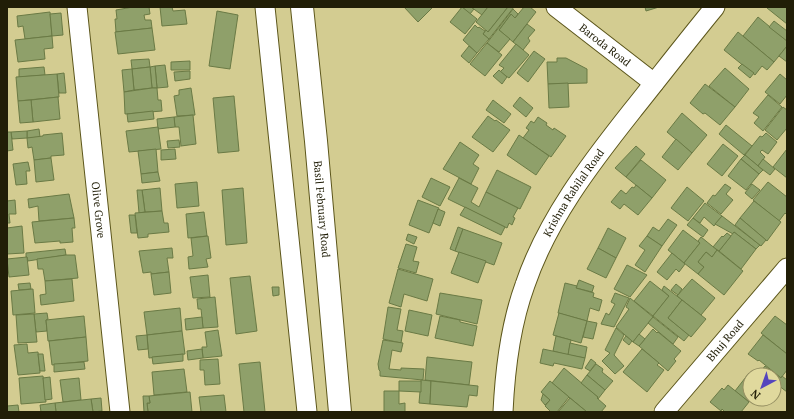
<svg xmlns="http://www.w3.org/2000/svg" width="794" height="419" font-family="'PT Serif',serif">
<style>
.building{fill:#8fa06a;stroke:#6a7a45}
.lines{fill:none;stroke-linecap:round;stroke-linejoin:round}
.street-casing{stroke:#5c561b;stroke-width:21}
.secondary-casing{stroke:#5c561b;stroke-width:24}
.street{stroke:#fff;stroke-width:19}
.secondary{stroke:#fff;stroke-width:22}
.labels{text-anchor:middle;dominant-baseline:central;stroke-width:3;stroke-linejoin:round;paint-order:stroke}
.street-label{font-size:11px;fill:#211e07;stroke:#e0d99d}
</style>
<rect width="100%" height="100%" fill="#d3cc91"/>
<!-- building -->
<g class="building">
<path d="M133,7h16l1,7 -6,1 1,5h6l1,8 -36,4 -1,-13h2l-1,-9z"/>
<path d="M160,7h12l1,4 12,-1 2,14 -25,2z"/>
<path d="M404,7h29l-15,15z"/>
<path d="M462,7h9l3,2 -4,5z"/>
<path d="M462,7l15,12 -12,15 -15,-12z"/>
<path d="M471,7h17l-6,8z"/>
<path d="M488,7h20l-20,25 -12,-10z"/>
<path d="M508,7h6l-25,32 -6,-5 3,-4 2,2z"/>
<path d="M524,7h6l6,5 -23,30 -14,-12 12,-16 4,4z"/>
<path d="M645,7h14l-13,4z"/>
<path d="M767,7h20v17l-20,-16z"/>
<path d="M513,9l5,5 -3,4 -4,-4 -12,16 11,9 -11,13 -12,-9z"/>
<path d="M217,11l21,4 -8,54 -21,-3z"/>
<path d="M50,12l2,24 -27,3 -2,-13 -5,1 -1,-11z"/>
<path d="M61,13l2,22 -11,1 -2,-22z"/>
<path d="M758,17l29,24v5l-13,16 -31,-26z"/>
<path d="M774,21l13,10v10l-18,-14z"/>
<path d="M527,24l8,6 -7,8 2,3 -7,9 -10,-8z"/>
<path d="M475,25l3,3 1,-1 6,4 -2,3 6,5 -12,14 -14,-13z"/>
<path d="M152,28l3,22 -37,4 -3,-22z"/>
<path d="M738,32l36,30 -7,8 -5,-4 -7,9 -31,-25z"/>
<path d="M52,36l1,12 -9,1 1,10 -27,3 -3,-22z"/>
<path d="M487,43l15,12 -17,21 -15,-12z"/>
<path d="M516,44l13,11 -20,23 -9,-6 4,-4 -5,-3z"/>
<path d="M469,46l8,7 -8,10 -8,-7z"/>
<path d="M787,46v16l-8,-6z"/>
<path d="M534,51l11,8 -17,23 -11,-9z"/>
<path d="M557,58h9l21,11v14l-39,1 -1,-22h10z"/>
<path d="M149,59l1,8 -18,2 -1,-9z"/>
<path d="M190,61v9h-19v-8z"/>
<path d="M742,64l12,9 -4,5 -12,-10z"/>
<path d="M165,65l3,22 -11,1 -2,-22z"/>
<path d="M155,66l2,22h-5l-2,-21z"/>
<path d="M44,67l1,8 -26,2v-8z"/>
<path d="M150,67l2,21 -18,2 -2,-21z"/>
<path d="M725,68l24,21 -14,18 -26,-21z"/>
<path d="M132,69l2,21 -10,2 -2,-22z"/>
<path d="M499,70l8,7 -5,7 -9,-8z"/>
<path d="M190,71v8l-15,2 -1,-9z"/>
<path d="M64,73l2,20h-7l-2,-19z"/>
<path d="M57,74l2,23 -41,4 -2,-24z"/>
<path d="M780,74l7,6v15l-7,9 -15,-12z"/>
<path d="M568,83l1,24 -20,1 -1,-24z"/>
<path d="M705,84l30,23 -15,18 -15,-12 -2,1 -13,-11z"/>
<path d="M152,88h5l1,12h3l1,11 -37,3 -1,-22z"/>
<path d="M191,88l4,27 -18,1 -3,-20 5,-1v-5z"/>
<path d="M768,95l14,12 -19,24 -9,-8 5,-6 -6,-4z"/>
<path d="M234,96l5,55 -21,2 -5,-55z"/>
<path d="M58,97l2,22 -27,3 -2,-22z"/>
<path d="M520,97l13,11 -7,9 -13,-11z"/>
<path d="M31,100l2,22 -13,1 -2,-22z"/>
<path d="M493,100l18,14 -7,9 -18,-13z"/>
<path d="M783,107l4,3v18l-10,12 -12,-10z"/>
<path d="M153,111l1,8 -26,3 -1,-8z"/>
<path d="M682,113l25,22 -15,18 -25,-21z"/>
<path d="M193,115l3,29 -15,2 -2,-19h-4l-1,-10z"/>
<path d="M488,116l7,5 1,-1 14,10 -17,22 -21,-15z"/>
<path d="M174,117l1,10 -17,2 -1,-10z"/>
<path d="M538,117l9,6 -1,2 7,5 1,-2 12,8 -15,21 -28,-19 6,-8 -3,-2 5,-7 3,2z"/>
<path d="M726,125l26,21 -8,9 -25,-21z"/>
<path d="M158,127l3,22 -32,3 -3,-21z"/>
<path d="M39,129l1,8 -13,1v-7z"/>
<path d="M27,131v7l-15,1 -1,-7z"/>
<path d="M7,132h4l2,18 -6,1z"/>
<path d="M62,133l2,22 -13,1v2l-17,2 -2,-13 -4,1 -1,-10 16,-2v-1z"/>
<path d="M766,133l11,9 -9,12 -6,-4 -2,2 5,5 -7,9 -13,-11 15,-19 2,1z"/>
<path d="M519,135l30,21 -13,19 -29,-20z"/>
<path d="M676,139l16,14 -14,17 -16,-13z"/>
<path d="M179,140l1,7 -12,1 -1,-7z"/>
<path d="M460,142l19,13 -6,9 6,4 -8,16 -28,-15z"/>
<path d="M723,144l15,12 -16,20 -15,-12z"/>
<path d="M636,146l9,8 -19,23 -11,-9z"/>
<path d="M156,149l2,23 -17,2 -3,-23z"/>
<path d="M175,149l1,10 -15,1v-10z"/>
<path d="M787,149v29l-14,-11z"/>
<path d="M745,155l18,15 -4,4 -18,-15z"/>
<path d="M51,158l3,22 -18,2 -2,-22z"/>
<path d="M741,159l18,15 -13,16 -18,-14z"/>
<path d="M763,159l12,10 -5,6 -12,-9z"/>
<path d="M641,160l25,20 -14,18 -26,-21z"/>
<path d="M28,162l2,9h-4l1,13 -11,1 -3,-21z"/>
<path d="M497,170l34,17 -11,22 -34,-17z"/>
<path d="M158,172l2,9 -18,2 -1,-9z"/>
<path d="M431,178l19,9 -10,19 -18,-9z"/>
<path d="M459,178l19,10 -7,14 8,5 7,-15 32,16 -5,9 2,1 -3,7 -3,-2 -2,5 -59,-29z"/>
<path d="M197,182l2,24 -22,2 -2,-24z"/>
<path d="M768,182l19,15v18l-2,-2 -6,8 -26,-21z"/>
<path d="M725,184l6,4 -5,6 7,6 -12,14 -14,-11 6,-8 2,1z"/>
<path d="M752,184l8,6 -8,9 -7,-6z"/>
<path d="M636,185l16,13 -14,17 -14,-11 -4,5 -9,-7 10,-12 5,4 6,-7 2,1z"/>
<path d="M687,187l17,14 -16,20 -17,-13z"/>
<path d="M160,188l2,23 -17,1 -3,-22z"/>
<path d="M243,188l4,55 -21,2 -4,-55z"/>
<path d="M137,190h5l3,22 -6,1z"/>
<path d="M69,194l5,24 -35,3 -1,-15 -9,2 -1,-9z"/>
<path d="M15,200l1,14h-7l1,9h-3v-22z"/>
<path d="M418,200l21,8 -10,25 -20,-8z"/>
<path d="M754,201l27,21 -14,19 -27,-23z"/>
<path d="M705,203l17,13 -8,10 -10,-9 -4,6 -7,-5z"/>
<path d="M465,207l40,20 -4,8 -41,-20z"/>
<path d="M438,209l7,3 -5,14 -7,-3z"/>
<path d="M162,211l2,12h4l1,9 -21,2v3l-10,1 -3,-25z"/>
<path d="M204,212l3,24 -19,2 -2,-24z"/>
<path d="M129,215h6l2,18h-6z"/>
<path d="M722,216l38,29 -4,4 -22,-17 -1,2 -18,-10z"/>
<path d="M74,218l1,10h-3l1,14 -13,1v-2l-25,2 -3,-21z"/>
<path d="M693,218l15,12 -5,7 -16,-12z"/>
<path d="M740,218l26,22 -5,6 -26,-21z"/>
<path d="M668,219l9,6 -15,21 -15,-10 6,-9 6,4z"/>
<path d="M22,226l2,27 -17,1v-26z"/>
<path d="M458,227l5,2 -8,22 -5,-2z"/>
<path d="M608,228l18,10 -10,20 -18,-10z"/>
<path d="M463,229l39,14 -8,22 -39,-14z"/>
<path d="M683,230l17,13 -16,20 -16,-13z"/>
<path d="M734,232l22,17 -15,20 -22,-18z"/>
<path d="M727,233l4,3 -12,15 -6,-4 9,-11 1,1z"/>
<path d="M408,234l9,3 -3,7 -8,-4z"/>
<path d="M208,236l3,22 -5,1 2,8 -19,2 -1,-12 5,-1 -2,-18z"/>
<path d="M647,236l15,10 -17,26 -10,-7 10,-15 -6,-4z"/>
<path d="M701,237l16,13 -5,7 -6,-5 -8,10 6,5 -6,7 -14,-11 16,-20 -2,-2z"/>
<path d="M406,244l11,3 -4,14 6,1 -3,11 -18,-5z"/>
<path d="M172,248l1,10h-6l2,14 -18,2v-2l-8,1 -4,-22z"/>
<path d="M598,248l18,10 -10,20 -19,-9z"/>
<path d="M65,249l1,6 -38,6 -1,-4h-1v-4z"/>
<path d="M717,250l26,21 -19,24 -26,-21 6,-7 -6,-5 8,-10 6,5z"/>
<path d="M459,252l27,9 -8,22 -27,-10z"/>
<path d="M672,253l13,11 -6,8 -3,-3 -9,11 -10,-8z"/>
<path d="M66,255h9l3,23 -33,3 -2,-12h-5l-1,-10z"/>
<path d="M27,257l2,18 -20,2 -2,-18z"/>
<path d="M627,265l20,10 -17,22 -16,-8z"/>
<path d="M398,269l35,10 -6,22 -23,-7 -3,13 -12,-4z"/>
<path d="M169,272l2,21 -17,2 -3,-21z"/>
<path d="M208,275l2,22 -17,1 -3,-21z"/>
<path d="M250,276l7,55 -21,3 -6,-56z"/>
<path d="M72,279l2,22 -33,4 -1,-10 6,-1 -1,-13z"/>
<path d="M692,279l23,19 -14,17 -24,-19z"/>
<path d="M579,280l15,6 -2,6 -16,-4z"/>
<path d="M650,281l19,15 -16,20 -19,-15z"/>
<path d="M30,283l1,6 -12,1 -1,-6z"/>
<path d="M565,283l12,3 -1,2 18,5 -1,4 9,3 -3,11 -9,-3 -3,13 -29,-8z"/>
<path d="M676,284l6,5 -4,6 -7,-5z"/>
<path d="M664,286l18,14 -14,18 21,17 -5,6 -31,-25 16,-20 -7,-6z"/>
<path d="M272,287h7v8l-6,1z"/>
<path d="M33,289l2,24 -22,2 -2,-24z"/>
<path d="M440,293l42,7 -5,24 -41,-10z"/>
<path d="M615,293l14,5 -15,29 -13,-3 5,-11 3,2 6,-11 -4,-2z"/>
<path d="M215,297l3,30 -15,1 -2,-19h-3l-1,-10z"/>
<path d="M630,298l23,19 -20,25 -17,-15 13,-18 -3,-2z"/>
<path d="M682,300l24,19 -15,18 -23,-19z"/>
<path d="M388,307l13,2 -4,21 6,1 -2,12 -18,-4z"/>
<path d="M180,308l2,23 -35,4 -3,-23z"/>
<path d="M409,310l23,5 -4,21 -23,-5z"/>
<path d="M47,313l1,6 -2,1 1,11 -11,1 -2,-18z"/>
<path d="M559,313l28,8 -6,22 -28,-8z"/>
<path d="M34,314l3,28 -19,1 -2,-28z"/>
<path d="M84,316l2,21 -38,4 -2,-21z"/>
<path d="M440,316l20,4v2l17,4 -4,20 -38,-8z"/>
<path d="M775,316l12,9v29l-26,-21z"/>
<path d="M202,317l1,11 -17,2 -1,-11z"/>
<path d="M653,317l25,20 -5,7 -25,-21z"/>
<path d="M587,321l10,2 -4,16 -10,-2z"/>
<path d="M616,328l8,7 -10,20 10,11 -9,8 -13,-13 8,-8 -5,-3z"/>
<path d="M653,329l4,4 1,-1 23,19 -7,8 2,2 -8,10 -29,-25z"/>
<path d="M218,330l4,26 -19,2 -1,-11h5l-2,-15z"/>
<path d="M182,331l3,23 -36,4 -2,-23z"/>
<path d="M639,334l6,5 -6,7 -6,-4z"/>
<path d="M147,335l1,14 -10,1 -2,-14z"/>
<path d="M763,335l24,19v16l-6,8 -22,-18 -1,1 -10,-7z"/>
<path d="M556,336l15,4 -3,15 -15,-4z"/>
<path d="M626,336l6,5 -3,4 -6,-5z"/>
<path d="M86,337l2,24 -36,4 -3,-24z"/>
<path d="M383,340l20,3 -2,9 -9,-2 -3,19 12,1v-2l23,1 -1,11 -43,-4v-5l-1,-1 -1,-6z"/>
<path d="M570,343l17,4 -2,11 -17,-3z"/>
<path d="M27,344l1,9 10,-1 2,21 -22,2 -4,-30z"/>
<path d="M202,349l1,9 -15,2 -1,-9z"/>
<path d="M543,349l42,9 -3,11 -28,-6 -1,3 -13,-3z"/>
<path d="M642,349l17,14 -2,2 7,5 -17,22 -24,-20z"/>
<path d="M38,354h5l2,17h-5z"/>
<path d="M183,354v7l-30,3 -1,-7z"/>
<path d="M427,357l45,5 -3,23 -44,-5z"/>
<path d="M218,359l2,25 -15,1 -1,-15h-4v-10z"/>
<path d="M591,359l5,4 -6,8 -5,-3z"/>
<path d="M84,362l1,7 -31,3v-8z"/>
<path d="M260,362l5,50h-21l-5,-48z"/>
<path d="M596,364l7,5 -1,3 11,9 -8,9 -18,-15z"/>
<path d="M765,366l16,12 1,-2 5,4v12l-13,-10v-7h-8l-5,-4z"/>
<path d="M564,368l34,29 -1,1 9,8 -5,6h-14l-35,-29z"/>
<path d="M184,369l3,23 -33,3 -2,-23z"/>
<path d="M749,373l2,2h-1v24h1l-2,3 -14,-11z"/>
<path d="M587,375l18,15 -7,9 -1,-1 1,-1 -17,-14z"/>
<path d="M43,376l3,26 -25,2 -2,-26z"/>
<path d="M50,377l2,22 -7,1 -2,-22z"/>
<path d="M79,378l2,22 -18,2 -3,-22z"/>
<path d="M421,380l10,1 -1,23 -11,-1z"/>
<path d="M399,381h22v11l-22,-1z"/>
<path d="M431,381l47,5 -1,10 -8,-1 -2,12 -37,-3z"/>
<path d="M550,381l19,16 -12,15h-6l-6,-6 5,-6 -9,-8z"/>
<path d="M728,385l21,17 -8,10h-16l-3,-3 -1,2 -11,-9 12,-14 2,2z"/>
<path d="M384,391h15v13l6,-1v9h-21z"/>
<path d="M190,392l2,20h-44l-1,-9h3l-1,-7z"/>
<path d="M543,394l7,6 -5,5 -4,-5z"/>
<path d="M224,395l2,17h-25l-2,-15z"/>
<path d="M143,396h6l1,7h-3l1,9h2h-6z"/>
<path d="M101,398l1,13 -9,1 -2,-13z"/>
<path d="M570,398l17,14h-29z"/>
<path d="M91,399l2,13h-37l-1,-9z"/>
<path d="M55,403l1,9h-15l-1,-7z"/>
<path d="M18,405l1,7h-12v-6z"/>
</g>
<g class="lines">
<!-- street casing -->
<g class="street-casing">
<g id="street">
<path id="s1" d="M77,7l43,405"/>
<path d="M265,7l42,405"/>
<path id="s2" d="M556,7l98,76"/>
<path id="s3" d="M503,412c2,-43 7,-86 22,-127 22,-65 65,-121 107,-174 28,-35 55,-70 83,-104"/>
<path id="s4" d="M664,412l123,-144"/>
</g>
</g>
<!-- secondary casing -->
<g class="secondary-casing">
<g id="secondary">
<path id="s5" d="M302,7l14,134 24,271"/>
</g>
</g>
<!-- street -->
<use href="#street" class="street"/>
<!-- secondary -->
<use href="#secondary" class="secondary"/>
</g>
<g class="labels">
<!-- street labels -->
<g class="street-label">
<text stroke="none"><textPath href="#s2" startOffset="62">Baroda Road</textPath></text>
<text stroke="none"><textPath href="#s3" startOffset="234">Krishna Rabilal Road</textPath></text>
<text stroke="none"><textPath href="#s5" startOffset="203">Basil February Road</textPath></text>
<text stroke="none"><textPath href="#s1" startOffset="204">Olive Grove</textPath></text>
<text stroke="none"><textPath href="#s4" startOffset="94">Bhuj Road</textPath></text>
</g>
</g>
<!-- border -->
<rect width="794" height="419" fill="none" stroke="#211e07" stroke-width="16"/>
<!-- north arrow -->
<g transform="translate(762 387) rotate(221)"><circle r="19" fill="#e0d99d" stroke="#948e61"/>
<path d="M0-3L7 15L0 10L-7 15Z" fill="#5445bd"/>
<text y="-6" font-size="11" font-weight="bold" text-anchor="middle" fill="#211e07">N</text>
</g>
</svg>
